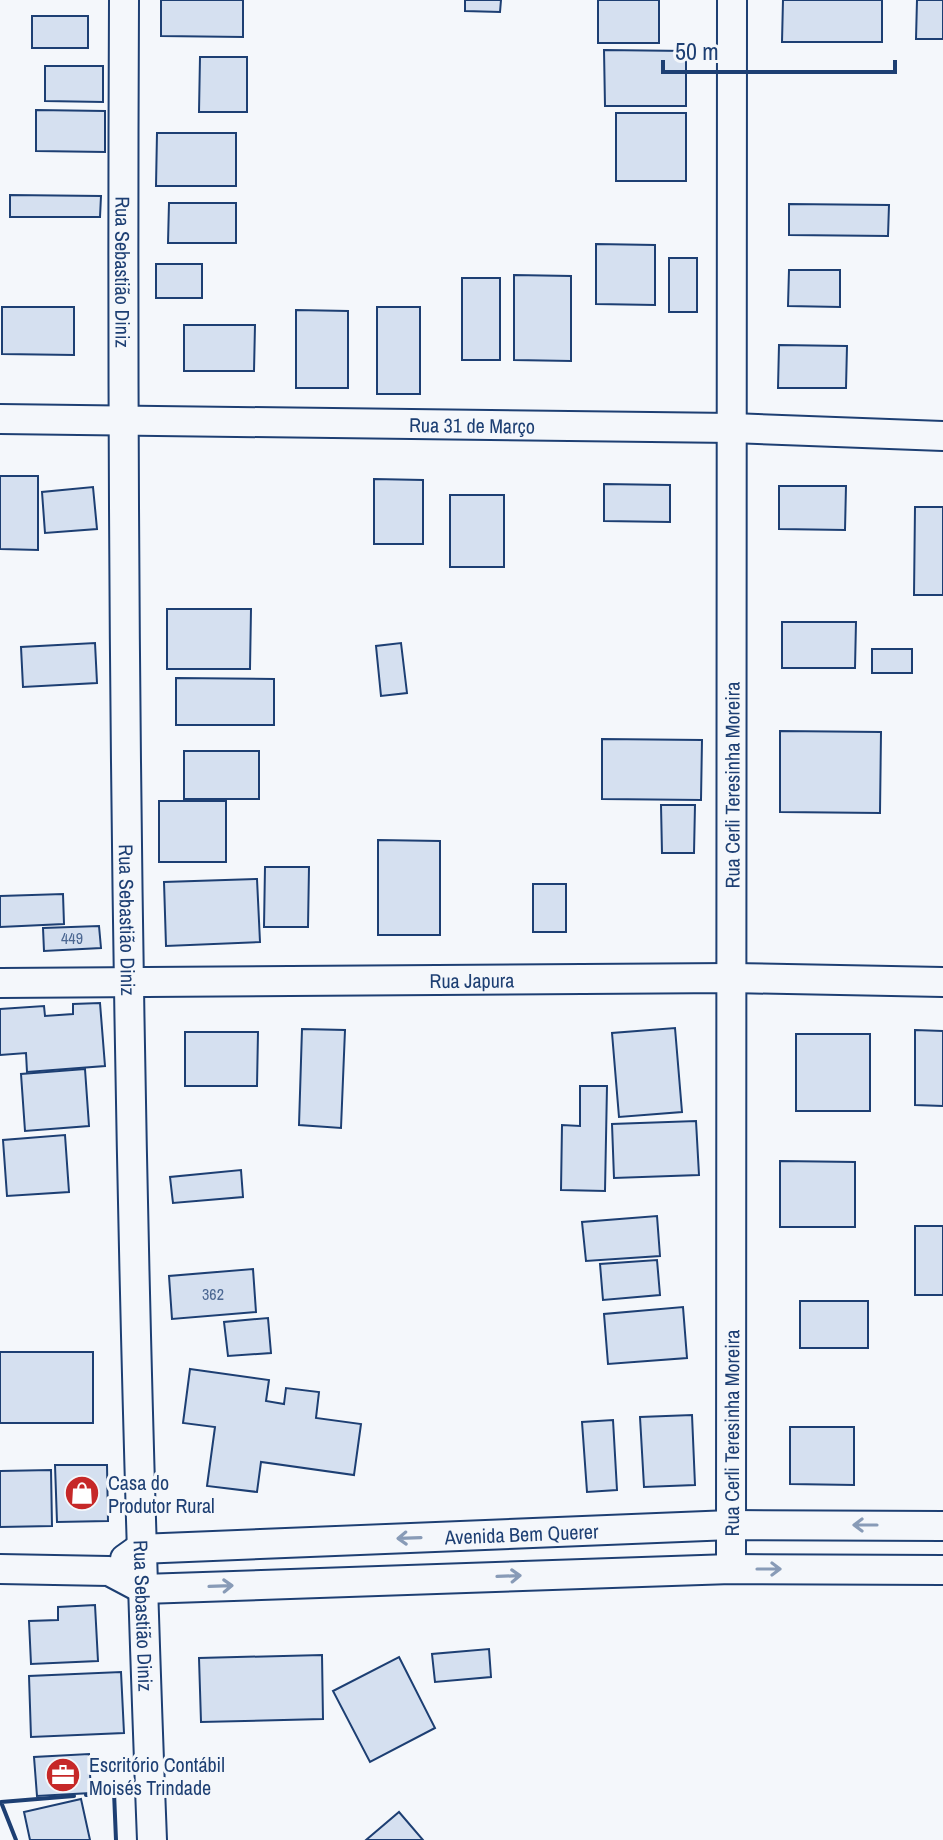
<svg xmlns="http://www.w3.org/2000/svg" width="943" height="1840" font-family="'Archivo Narrow',sans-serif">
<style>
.building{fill:#d5e0f0;stroke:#1d3f73;stroke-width:2}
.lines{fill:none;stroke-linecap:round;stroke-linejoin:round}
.street-casing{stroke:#1d3f73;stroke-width:32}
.street{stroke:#f4f7fb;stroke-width:28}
.wall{stroke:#1d3f73;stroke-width:4}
.oneway{stroke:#889bb7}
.labels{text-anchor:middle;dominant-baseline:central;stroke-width:6;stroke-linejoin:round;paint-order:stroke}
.number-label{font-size:16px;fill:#4b6792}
.street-label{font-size:20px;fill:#1d3f73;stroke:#f4f7fb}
.poi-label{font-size:20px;fill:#1d3f73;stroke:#f4f7fb;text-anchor:start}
</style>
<rect width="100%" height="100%" fill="#f4f7fb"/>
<!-- building -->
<g class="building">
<path d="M161,0h82v37l-82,-1z"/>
<path d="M465,0h36l-1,12 -35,-1z"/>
<rect x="598" y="0" width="61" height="43"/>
<path d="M783,0h99v42h-100z"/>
<path d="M917,0h26v39h-27z"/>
<rect x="32" y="16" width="56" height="32"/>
<path d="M604,50l82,1v55h-81z"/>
<path d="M200,57h47v55h-48z"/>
<path d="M45,66h58v36l-58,-1z"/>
<path d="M36,110l69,1v41l-69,-1z"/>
<rect x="616" y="113" width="70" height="68"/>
<path d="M157,133h79v53h-80z"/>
<path d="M10,195l91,1 -1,21h-90z"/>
<path d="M169,203h67v40h-68z"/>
<path d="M789,204l100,1 -1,31 -99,-1z"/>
<path d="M596,244l59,1v60l-59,-1z"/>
<rect x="669" y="258" width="28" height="54"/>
<rect x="156" y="264" width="46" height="34"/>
<path d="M789,270h51v37l-52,-1z"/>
<path d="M514,275l57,1v85l-57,-1z"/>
<rect x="462" y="278" width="38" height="82"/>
<path d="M2,307h72v48l-72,-1z"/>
<rect x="377" y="307" width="43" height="87"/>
<path d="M296,310l52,1v77h-52z"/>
<path d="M184,325h71l-1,46h-70z"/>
<path d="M779,345l68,1 -1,42h-68z"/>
<path d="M0,476h38v74l-38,-1z"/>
<path d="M374,479l49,1v64h-49z"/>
<path d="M604,484l66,1v37l-66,-1z"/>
<path d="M779,486h67l-1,44 -66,-1z"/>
<path d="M93,487l4,42 -52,4 -3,-41z"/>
<rect x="450" y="495" width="54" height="72"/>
<path d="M915,507h28v88h-29z"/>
<path d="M167,609h84l-1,60h-83z"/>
<path d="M782,622h74l-1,46h-73z"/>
<path d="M95,643l2,40 -74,4 -2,-40z"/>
<path d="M401,643l6,50 -26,3 -5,-50z"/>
<rect x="872" y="649" width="40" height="24"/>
<path d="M176,678l98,1v46h-98z"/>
<path d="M780,731l101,1 -1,81 -100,-1z"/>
<path d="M602,739l100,1 -1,60 -99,-1z"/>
<rect x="184" y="751" width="75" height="48"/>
<rect x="159" y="801" width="67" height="61"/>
<path d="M661,805h34l-1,48h-32z"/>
<path d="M378,840l62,1v94h-62z"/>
<path d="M265,867h44l-1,60h-44z"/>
<path d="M257,879l3,63 -94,4 -2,-64z"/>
<rect x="533" y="884" width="33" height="48"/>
<path d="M63,894l1,30 -64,3v-31z"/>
<path d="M99,926l2,22 -57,3 -1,-23z"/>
<path d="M100,1003l5,63 -78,6 -1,-19 -26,2v-46l44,-3 1,10 28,-2v-10z"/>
<path d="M675,1028l7,84 -63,5 -7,-84z"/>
<path d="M302,1029l43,1 -4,98 -42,-3z"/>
<path d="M915,1030l28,1v75l-28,-1z"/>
<path d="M185,1032h73l-1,54h-72z"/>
<rect x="796" y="1034" width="74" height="77"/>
<path d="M85,1069l4,57 -64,5 -4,-57z"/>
<path d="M580,1086h27l-2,105 -44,-1 1,-65 18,1z"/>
<path d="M696,1121l3,54 -85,3 -2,-54z"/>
<path d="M65,1135l4,57 -62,4 -4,-56z"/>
<path d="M780,1161l75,1v65h-75z"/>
<path d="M241,1170l2,27 -70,6 -3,-26z"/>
<path d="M657,1216l3,40 -74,5 -4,-39z"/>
<rect x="915" y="1226" width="28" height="69"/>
<path d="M657,1260l3,35 -57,5 -3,-36z"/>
<path d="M253,1269l3,43 -84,7 -3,-43z"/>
<rect x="800" y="1301" width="68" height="47"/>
<path d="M683,1307l4,51 -79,6 -4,-50z"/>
<path d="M268,1318l3,35 -43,3 -4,-34z"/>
<rect x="0" y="1352" width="93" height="71"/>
<path d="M190,1369l79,11 -3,21 18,3 2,-16 33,4 -3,26 45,6 -7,51 -93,-13 -4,30 -50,-6 8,-59 -32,-4z"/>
<path d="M692,1415l3,70 -51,2 -4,-70z"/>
<path d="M613,1420l4,70 -30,2 -5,-70z"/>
<path d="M790,1427h64v58l-64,-1z"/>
<path d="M55,1465h52l1,56 -51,1z"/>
<path d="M51,1470l1,56 -52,1v-56z"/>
<path d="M95,1605l3,56 -67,3 -2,-43 29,-1v-13z"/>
<path d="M489,1649l2,28 -56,5 -3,-28z"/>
<path d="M322,1655l1,64 -122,3 -2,-64z"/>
<path d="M399,1657l36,71 -65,34 -37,-71z"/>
<path d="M121,1672l3,61 -93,4 -2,-61z"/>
<path d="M89,1754l2,39 -54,3 -3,-39z"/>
<path d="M81,1799l9,41h-60l-6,-28z"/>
<path d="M399,1812l24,28h-57z"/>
</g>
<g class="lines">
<!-- street casing -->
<g class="street-casing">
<g id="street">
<path id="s1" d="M124,0c-3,614 4,1227 28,1840"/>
<path id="s2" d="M0,419l732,9 211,8"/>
<path id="s3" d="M0,983l731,-5 212,4"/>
<path id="s4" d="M125,1559l14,-10 592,-24 212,1"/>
<path d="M0,1569l109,2 34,18 588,-20 212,1"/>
<path id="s5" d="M731,1569l1,-1569"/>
</g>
</g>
<!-- street -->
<use href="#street" class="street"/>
<!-- wall -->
<g class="wall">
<path d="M86,1795l28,-3 2,48"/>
<path d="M16,1840l-15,-38 73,-6"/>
</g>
</g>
<!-- one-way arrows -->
<defs><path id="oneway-shaft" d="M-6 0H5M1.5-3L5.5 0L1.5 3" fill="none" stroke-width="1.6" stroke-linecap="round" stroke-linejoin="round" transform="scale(2)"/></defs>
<g class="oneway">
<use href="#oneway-shaft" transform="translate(865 1525) rotate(-180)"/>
<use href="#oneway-shaft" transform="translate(409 1538) rotate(178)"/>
<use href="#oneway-shaft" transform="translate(769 1569)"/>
<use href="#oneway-shaft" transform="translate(509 1576) rotate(-2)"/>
<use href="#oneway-shaft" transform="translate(221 1586) rotate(-2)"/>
</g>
<!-- icons -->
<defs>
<g id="shop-disc" transform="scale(1.8)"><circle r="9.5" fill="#c62828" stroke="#f4f7fb"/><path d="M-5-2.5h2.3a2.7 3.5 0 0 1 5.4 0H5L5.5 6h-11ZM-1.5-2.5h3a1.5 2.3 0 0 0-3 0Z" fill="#fff"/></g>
<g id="office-disc" transform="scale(1.8)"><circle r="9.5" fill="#c62828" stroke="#f4f7fb"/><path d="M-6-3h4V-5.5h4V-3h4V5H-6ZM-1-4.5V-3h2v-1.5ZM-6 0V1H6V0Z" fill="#fff"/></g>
</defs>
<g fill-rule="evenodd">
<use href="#shop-disc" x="82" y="1493"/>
<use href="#office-disc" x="63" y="1775"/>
</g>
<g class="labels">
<!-- number labels -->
<g class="number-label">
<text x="72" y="938">449</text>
<text x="213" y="1294">362</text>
</g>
<!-- street labels -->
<g class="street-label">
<text stroke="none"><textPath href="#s1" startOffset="272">Rua Sebastião Diniz</textPath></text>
<text stroke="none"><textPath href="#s2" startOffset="472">Rua 31 de Março</textPath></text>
<text stroke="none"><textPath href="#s5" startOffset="784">Rua Cerli Teresinha Moreira</textPath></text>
<text stroke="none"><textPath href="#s1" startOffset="920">Rua Sebastião Diniz</textPath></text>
<text stroke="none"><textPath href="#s3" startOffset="472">Rua Japura</textPath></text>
<text stroke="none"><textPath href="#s5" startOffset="136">Rua Cerli Teresinha Moreira</textPath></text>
<text stroke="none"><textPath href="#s4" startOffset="400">Avenida Bem Querer</textPath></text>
<text stroke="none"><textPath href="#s1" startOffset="1616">Rua Sebastião Diniz</textPath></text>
</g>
<!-- poi labels -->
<g class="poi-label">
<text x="108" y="1482">Casa do<tspan x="108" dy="23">Produtor Rural</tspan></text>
<text x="89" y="1764">Escritório Contábil<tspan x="89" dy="23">Moisés Trindade</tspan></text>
</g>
</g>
<!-- scale -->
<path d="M663 60v12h232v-12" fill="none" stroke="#1d3f73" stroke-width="4"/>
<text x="675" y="60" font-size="24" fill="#1d3f73" stroke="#f4f7fb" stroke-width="6" paint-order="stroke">50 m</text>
</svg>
